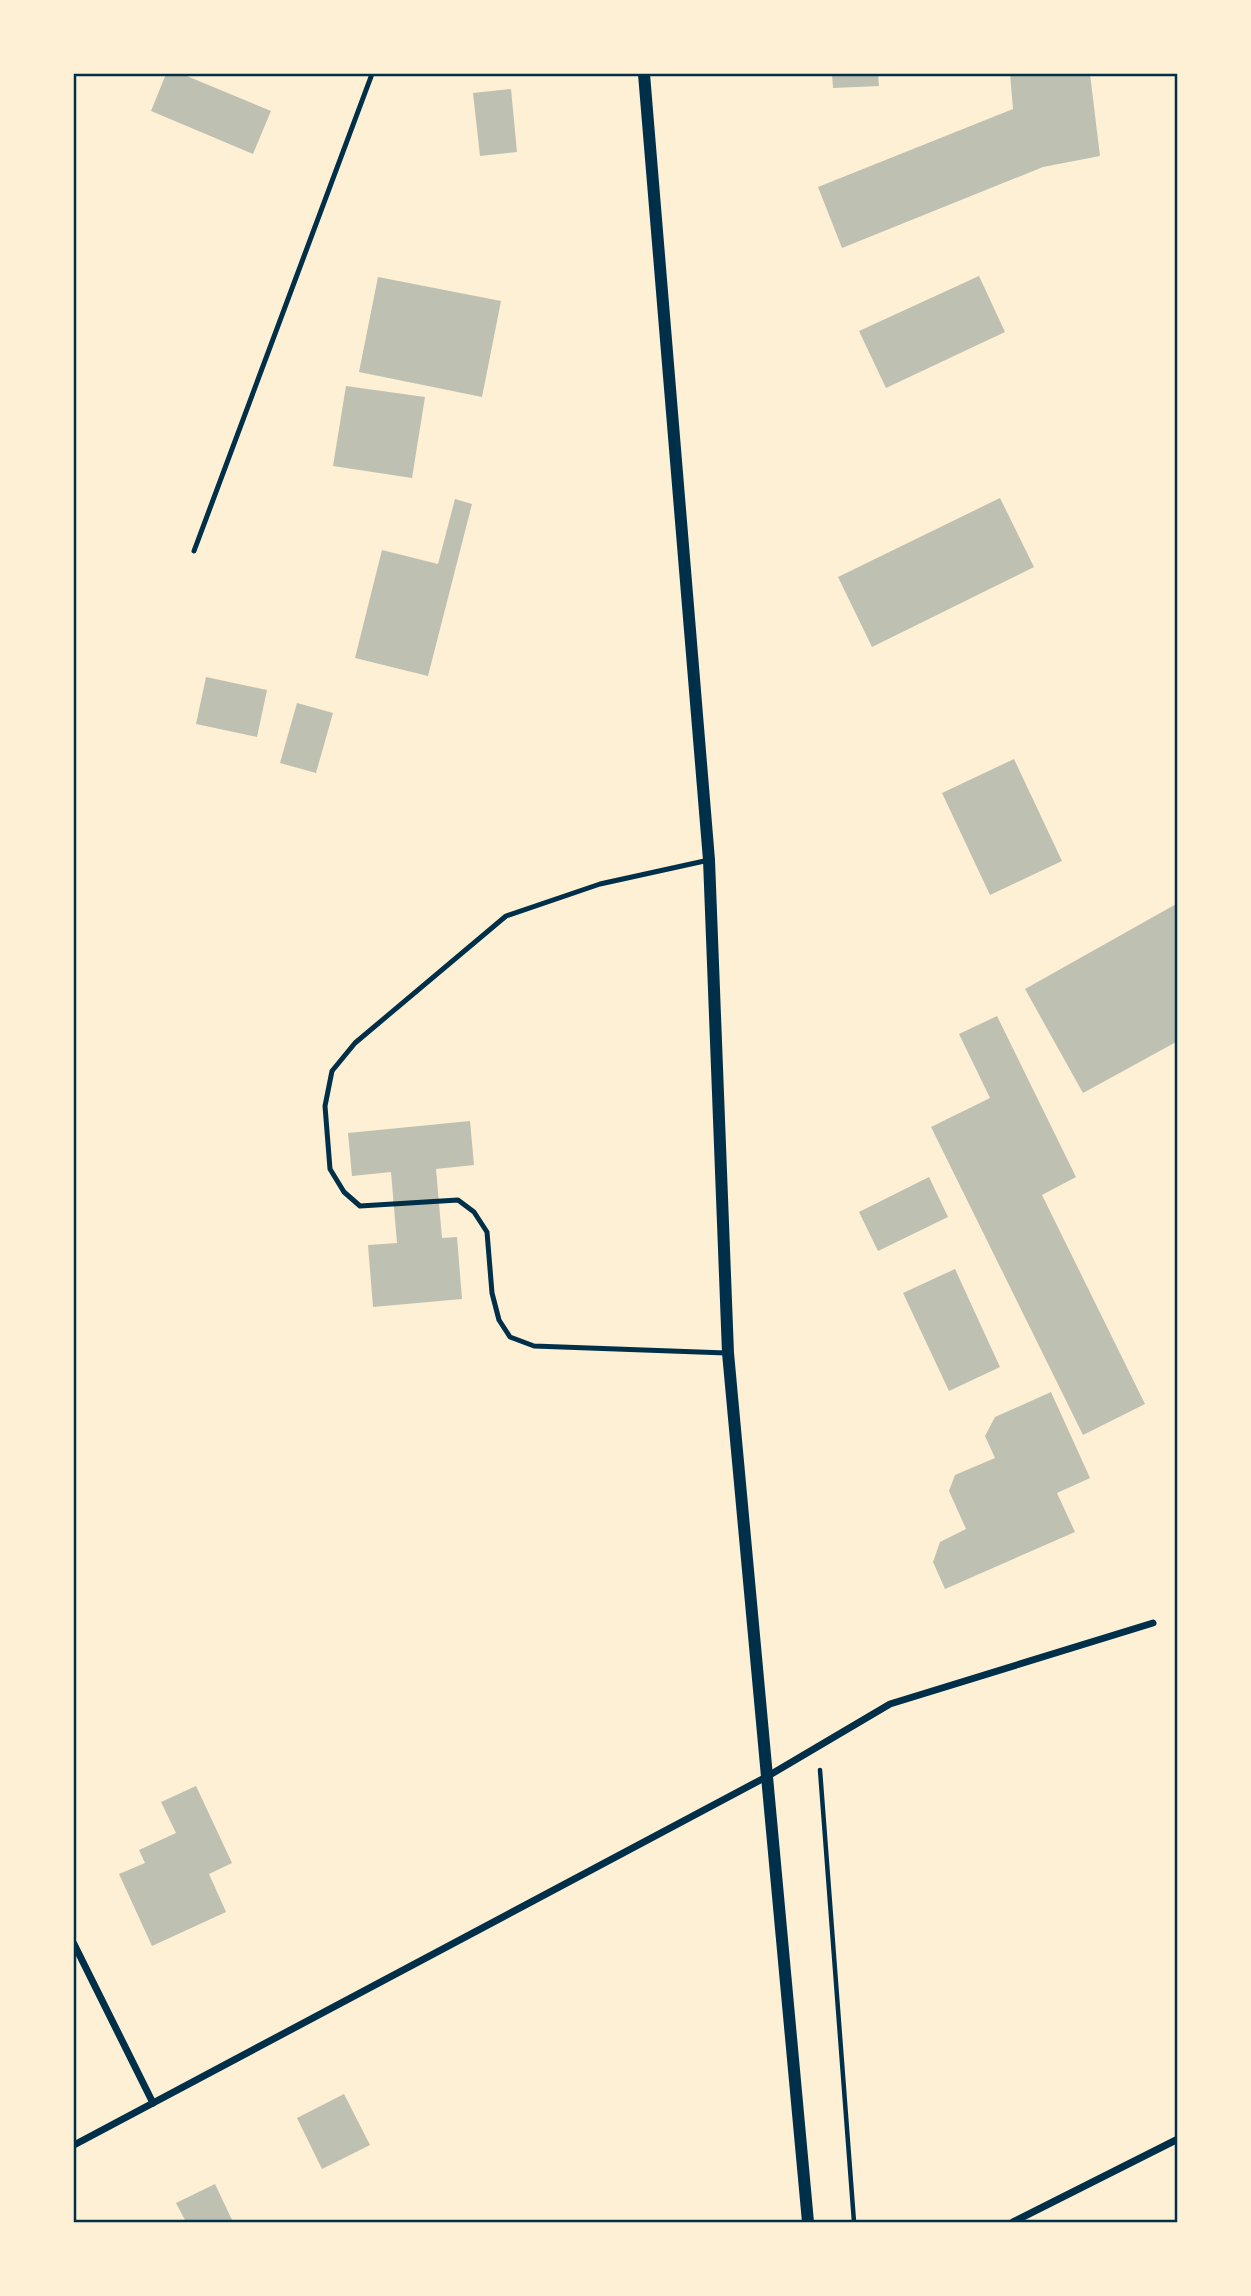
<svg xmlns="http://www.w3.org/2000/svg" width="1251" height="2296" font-family="'Libre Baskerville',serif">
<style>
.building{fill:#bec0b2}
.lines{fill:none;stroke-linecap:round;stroke-linejoin:round}
.path{stroke:#003049;stroke-width:4.5}
.service{stroke:#003049;stroke-width:5}
.minor{stroke:#003049;stroke-width:7}
.tertiary{stroke:#003049;stroke-width:12}
.neatline{fill:none;stroke:#003049;stroke-width:2.5}
</style>
<rect width="100%" height="100%" fill="#fdf0d5"/>
<!-- building -->
<g class="building">
<path d="M166,74h16l89,37 -18,43 -102,-43z"/>
<path d="M832,74h46l1,12 -46,2z"/>
<path d="M1010,74h80l10,82 -57,11 -201,81 -24,-61 195,-78z"/>
<path d="M511,89l6,63 -37,4 -7,-63z"/>
<path d="M979,276l26,56 -119,56 -27,-57z"/>
<path d="M378,277l123,24 -19,96 -123,-25z"/>
<path d="M346,386l79,11 -13,81 -79,-12z"/>
<path d="M1000,498l34,69 -162,80 -34,-70z"/>
<path d="M455,499l17,5 -44,172 -73,-18 27,-108 56,14z"/>
<path d="M206,677l61,13 -10,47 -61,-13z"/>
<path d="M297,703l36,10 -17,60 -36,-10z"/>
<path d="M1014,759l48,102 -72,34 -48,-102z"/>
<path d="M1178,903v138l-95,52 -58,-104z"/>
<path d="M997,1016l79,161 -34,18 103,209 -62,31 -152,-308 59,-29 -31,-64z"/>
<path d="M470,1121l4,44 -38,4 6,69 15,-1 5,62 -89,8 -5,-62 29,-2 -6,-71 -39,4 -4,-43z"/>
<path d="M929,1177l19,40 -70,34 -19,-39z"/>
<path d="M955,1269l45,98 -51,24 -46,-98z"/>
<path d="M1051,1392l39,86 -33,15 18,39 -130,57 -12,-27 7,-20 26,-13 -17,-38 6,-16 40,-17 -10,-22 10,-19z"/>
<path d="M196,1786l36,77 -23,11 17,38 -74,34 -33,-72 26,-11 -6,-13 37,-17 -15,-31z"/>
<path d="M344,2094l26,51 -48,24 -25,-51z"/>
<path d="M215,2184l18,38h-47l-10,-19z"/>
</g>
<g class="lines">
<!-- path -->
<path class="path" d="M820,1770l34,452"/>
<!-- service -->
<g class="service">
<path d="M194,551l178,-477"/>
<path d="M709,860l-109,24 -94,32 -151,127 -23,28 -7,35 5,63 14,23 16,14 98,-6 16,12 13,20 5,61 7,27 11,17 24,9 192,7"/>
</g>
<!-- minor -->
<g class="minor">
<path d="M74,1944l79,159"/>
<path d="M74,2145l694,-369 122,-72 263,-81"/>
<path d="M1013,2222l165,-83"/>
</g>
<!-- tertiary -->
<path class="tertiary" d="M644,74l65,786 19,493 80,869"/>
</g>
<!-- border -->
<rect width="1251" height="2296" fill="none" stroke="#fdf0d5" stroke-width="150"/>
<rect x="75" y="75" width="1101" height="2146" class="neatline"/>
</svg>
